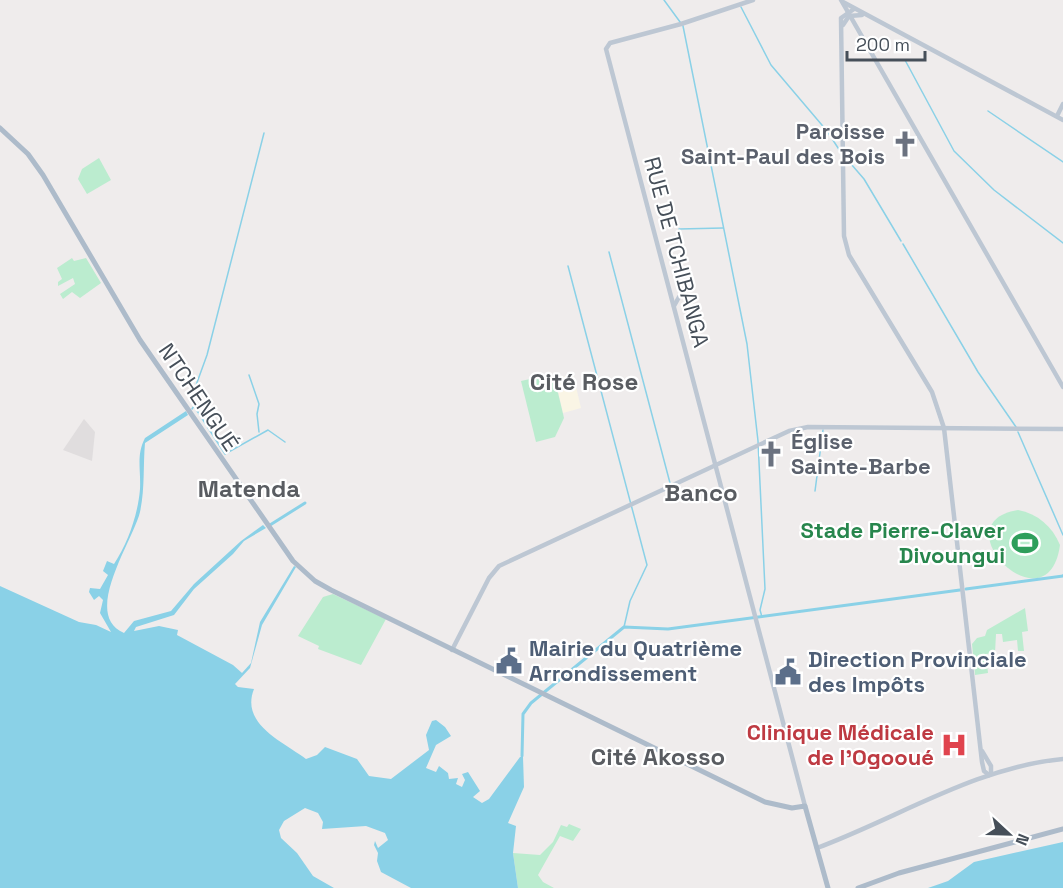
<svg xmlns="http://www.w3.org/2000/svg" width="1063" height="888" font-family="'Space Grotesk',sans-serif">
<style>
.commercial{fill:#faf5e5}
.education{fill:#e0ddde}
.green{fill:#bbeccf}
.water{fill:#8ad1e7}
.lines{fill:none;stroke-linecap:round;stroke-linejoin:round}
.stream{stroke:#8ad1e7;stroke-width:1.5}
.canal{stroke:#8ad1e7;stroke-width:3}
.secondary{stroke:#bdc7d3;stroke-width:4.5}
.primary{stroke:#adbbca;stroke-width:5}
.labels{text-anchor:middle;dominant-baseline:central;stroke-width:4.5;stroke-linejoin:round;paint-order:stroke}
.worship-label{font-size:22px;font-weight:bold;fill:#5b616d;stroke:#fff;text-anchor:end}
.street-label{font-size:22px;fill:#464f59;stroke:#fff}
.leisure-label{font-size:22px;font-weight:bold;fill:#27864d;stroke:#fff;text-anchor:end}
.service-label{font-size:22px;font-weight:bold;fill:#4e5e75;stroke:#fff;text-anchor:start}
.health-label{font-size:22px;font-weight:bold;fill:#be3a42;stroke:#fff;text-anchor:end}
.neighbourhood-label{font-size:24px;font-weight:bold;fill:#595c61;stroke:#fff}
</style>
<rect width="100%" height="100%" fill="#efecec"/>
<!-- commercial -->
<path class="commercial" d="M573,374l8,34 -18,5 -8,-34z"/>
<!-- education -->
<path class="education" d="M84,419l11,13 -3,29 -29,-11z"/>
<!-- green -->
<g class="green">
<path d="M99,158l12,22 -24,14 -9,-15 4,-10z"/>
<path d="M72,258l2,3 12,-3 15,25 -21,15 -8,-6 -9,7 -3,-5 15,-10 -2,-6 -15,8v-4l4,-3 -5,-11z"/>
<path d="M548,375l6,1 10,42 -9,19 -19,5 -15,-61z"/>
<path d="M1018,510c20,4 34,16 42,35 -12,87 -122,-22 -42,-35z"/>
<path d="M333,594l53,25 -25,46 -43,-16 1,-3 -21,-10 25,-39z"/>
<path d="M1025,608l3,23 -6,1 2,19h-6l-1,-11 -14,2 -1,-8h-6l-1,19 -9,1 2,19 -13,2 -3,-31 5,-6 8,-2 2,-6z"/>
<path d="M569,824l12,5 -8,12 -13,-5 -22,39 5,7 11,6h-36l-5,-35 27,2 13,-13 8,-17 6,2z"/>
</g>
<!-- water -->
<g class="water">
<path d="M186,411l2,4 -43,28c-2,23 0,46 -5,69 -7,29 -59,103 -16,121l10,-12 37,-10 23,-27 47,-43 22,-16 3,3 -22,13 -11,13 -39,35 -20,26 -38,12 -2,4 25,-5 19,4 -1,5 56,30 9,8 9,-10 9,-41 34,-56 2,1 -34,58 -12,43 -15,16 3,3 16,2c-14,35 29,53 52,70l11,-4 8,-8 32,12 12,17 22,3 38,-29 -3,-15 6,-14 4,-1 9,7 6,9 -15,9 -10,23 10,4 3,-6 9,7 1,6 9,-1 -2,6 6,3 3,-7 -3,-6 6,-2 12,19 -7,6 9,6 7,-4 31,-42h3l1,30 -16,36 8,3 -3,27 5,35h-107l-30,-16 -4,-11 1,-8 -4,-8 1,-4 3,7 10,-8 -3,-7 -19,-7 -44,3 1,-7 -5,-9 -13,-5 -21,13 -5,9 2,8 16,15 16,23 21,12h-334v-302l79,36 17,3 15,7 -11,-19 3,-13 -4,-4 -5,4 -5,-8 1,-4 10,1 8,-14 -5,-4 4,-10 7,3c14,-21 24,-50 26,-75 1,-19 -4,-34 5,-51z"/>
<path d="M1063,842v46h-135l20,-7 26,-19z"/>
</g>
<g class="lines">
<!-- stream -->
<g class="stream">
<path d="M664,0l19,26 64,318 11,97 7,148 -5,21 2,7"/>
<path d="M741,7l30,58 56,66 15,23"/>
<path d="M905,60l49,91 40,39 69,53"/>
<path d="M988,111l75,51"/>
<path d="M845,157l19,22 37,62"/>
<path d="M679,229l44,-1"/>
<path d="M903,244l75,128 38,55"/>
<path d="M609,252l61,231"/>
<path d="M568,266l79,299 -17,36 -6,26"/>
<path d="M249,375l10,29 -2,10 2,18"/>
<path d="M194,406l1,-18 12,-33 57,-222"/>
<path d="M192,409l2,-3 31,48 43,-24 17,12"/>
<path d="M1018,432l45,103"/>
<path d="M815,491l8,-61"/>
<path d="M1062,576l1,-1"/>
</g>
<!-- canal -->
<g class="canal">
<path d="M270,525l35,-22"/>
<path d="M966,589l97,-13"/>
<path d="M522,756l1,-42 8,-11 93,-76 44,2 292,-39"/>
</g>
<!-- secondary -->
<g class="secondary">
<path d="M753,0l-72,24 -71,19 -4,6 199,757"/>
<path d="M841,0l222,387"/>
<path d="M843,2l220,118"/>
<path d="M854,9l-13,9 3,218 5,19 83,137 12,36 38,334 2,9 5,4"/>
<path d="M843,25l6,-9 13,-1"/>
<path d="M1057,116l6,-12"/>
<path d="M674,306l5,-9"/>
<path d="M452,650l37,-72 10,-12 290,-135 19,-4 255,2"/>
<path d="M982,751l9,15v7"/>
<path d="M817,848c81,-30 159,-81 246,-89"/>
</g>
<!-- primary -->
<g class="primary">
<path d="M0,128l28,26 15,21 97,165 153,221 22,20 16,9 434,212 27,6 13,-2 23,82"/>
<path d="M858,888l41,-15 164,-44"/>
</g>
</g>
<!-- icons -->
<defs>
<g id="church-bare" transform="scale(2.07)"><path d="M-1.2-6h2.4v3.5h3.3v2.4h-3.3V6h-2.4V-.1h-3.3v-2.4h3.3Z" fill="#6b7280" stroke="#fff" stroke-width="2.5" paint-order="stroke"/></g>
<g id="stadium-bare" transform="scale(2.07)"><path d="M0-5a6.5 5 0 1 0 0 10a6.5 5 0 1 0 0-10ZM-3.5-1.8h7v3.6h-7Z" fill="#2e9e5b" stroke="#fff" stroke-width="2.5" paint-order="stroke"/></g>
<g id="civic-bare" transform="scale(2.07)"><path d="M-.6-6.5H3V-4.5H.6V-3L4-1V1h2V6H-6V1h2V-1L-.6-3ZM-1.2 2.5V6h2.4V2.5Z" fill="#5c6f8a" stroke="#fff" stroke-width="2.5" paint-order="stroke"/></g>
<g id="hospital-bare" transform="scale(2.07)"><path d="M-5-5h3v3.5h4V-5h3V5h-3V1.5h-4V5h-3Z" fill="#e0444e" stroke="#fff" stroke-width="2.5" paint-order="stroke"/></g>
</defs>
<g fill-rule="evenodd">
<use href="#church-bare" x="905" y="144"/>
<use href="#church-bare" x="771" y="454"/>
<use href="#stadium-bare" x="1025" y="543"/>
<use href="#civic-bare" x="509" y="661"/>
<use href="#civic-bare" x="788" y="672"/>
<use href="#hospital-bare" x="954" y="745"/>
</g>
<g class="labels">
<!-- worship labels -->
<g class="worship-label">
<text x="885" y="131">Paroisse<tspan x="885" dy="25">Saint-Paul des Bois</tspan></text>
<text x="791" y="441" text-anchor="start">Église<tspan x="791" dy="25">Sainte-Barbe</tspan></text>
</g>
<!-- street labels -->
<g class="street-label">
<text transform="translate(677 252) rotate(75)">RUE DE TCHIBANGA</text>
<text transform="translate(199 397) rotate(56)">NTCHENGUÉ</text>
</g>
<!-- leisure labels -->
<g class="leisure-label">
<text x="1005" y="530">Stade Pierre-Claver<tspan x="1005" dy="25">Divoungui</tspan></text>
</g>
<!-- service labels -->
<g class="service-label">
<text x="529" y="648">Mairie du Quatrième<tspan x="529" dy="25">Arrondissement</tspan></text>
<text x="808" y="659">Direction Provinciale<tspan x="808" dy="25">des Impôts</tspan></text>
</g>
<!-- health labels -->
<g class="health-label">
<text x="934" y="732">Clinique Médicale<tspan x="934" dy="25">de l'Ogooué</tspan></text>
</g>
<!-- neighbourhood labels -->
<g class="neighbourhood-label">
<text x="584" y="381">Cité Rose</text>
<text x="249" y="488">Matenda</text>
<text x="701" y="492">Banco</text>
<text x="658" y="756">Cité Akosso</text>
</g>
</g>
<!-- north arrow -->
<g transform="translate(1009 834) rotate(112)" stroke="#ffffff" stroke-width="4.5" paint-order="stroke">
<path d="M0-4.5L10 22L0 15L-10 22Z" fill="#464f59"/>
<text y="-9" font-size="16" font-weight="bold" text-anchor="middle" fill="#464f59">N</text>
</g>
<!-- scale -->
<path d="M847 51v9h78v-9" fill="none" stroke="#464f59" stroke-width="3"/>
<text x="856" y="51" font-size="18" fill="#464f59" stroke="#ffffff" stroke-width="4.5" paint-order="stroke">200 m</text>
</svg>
